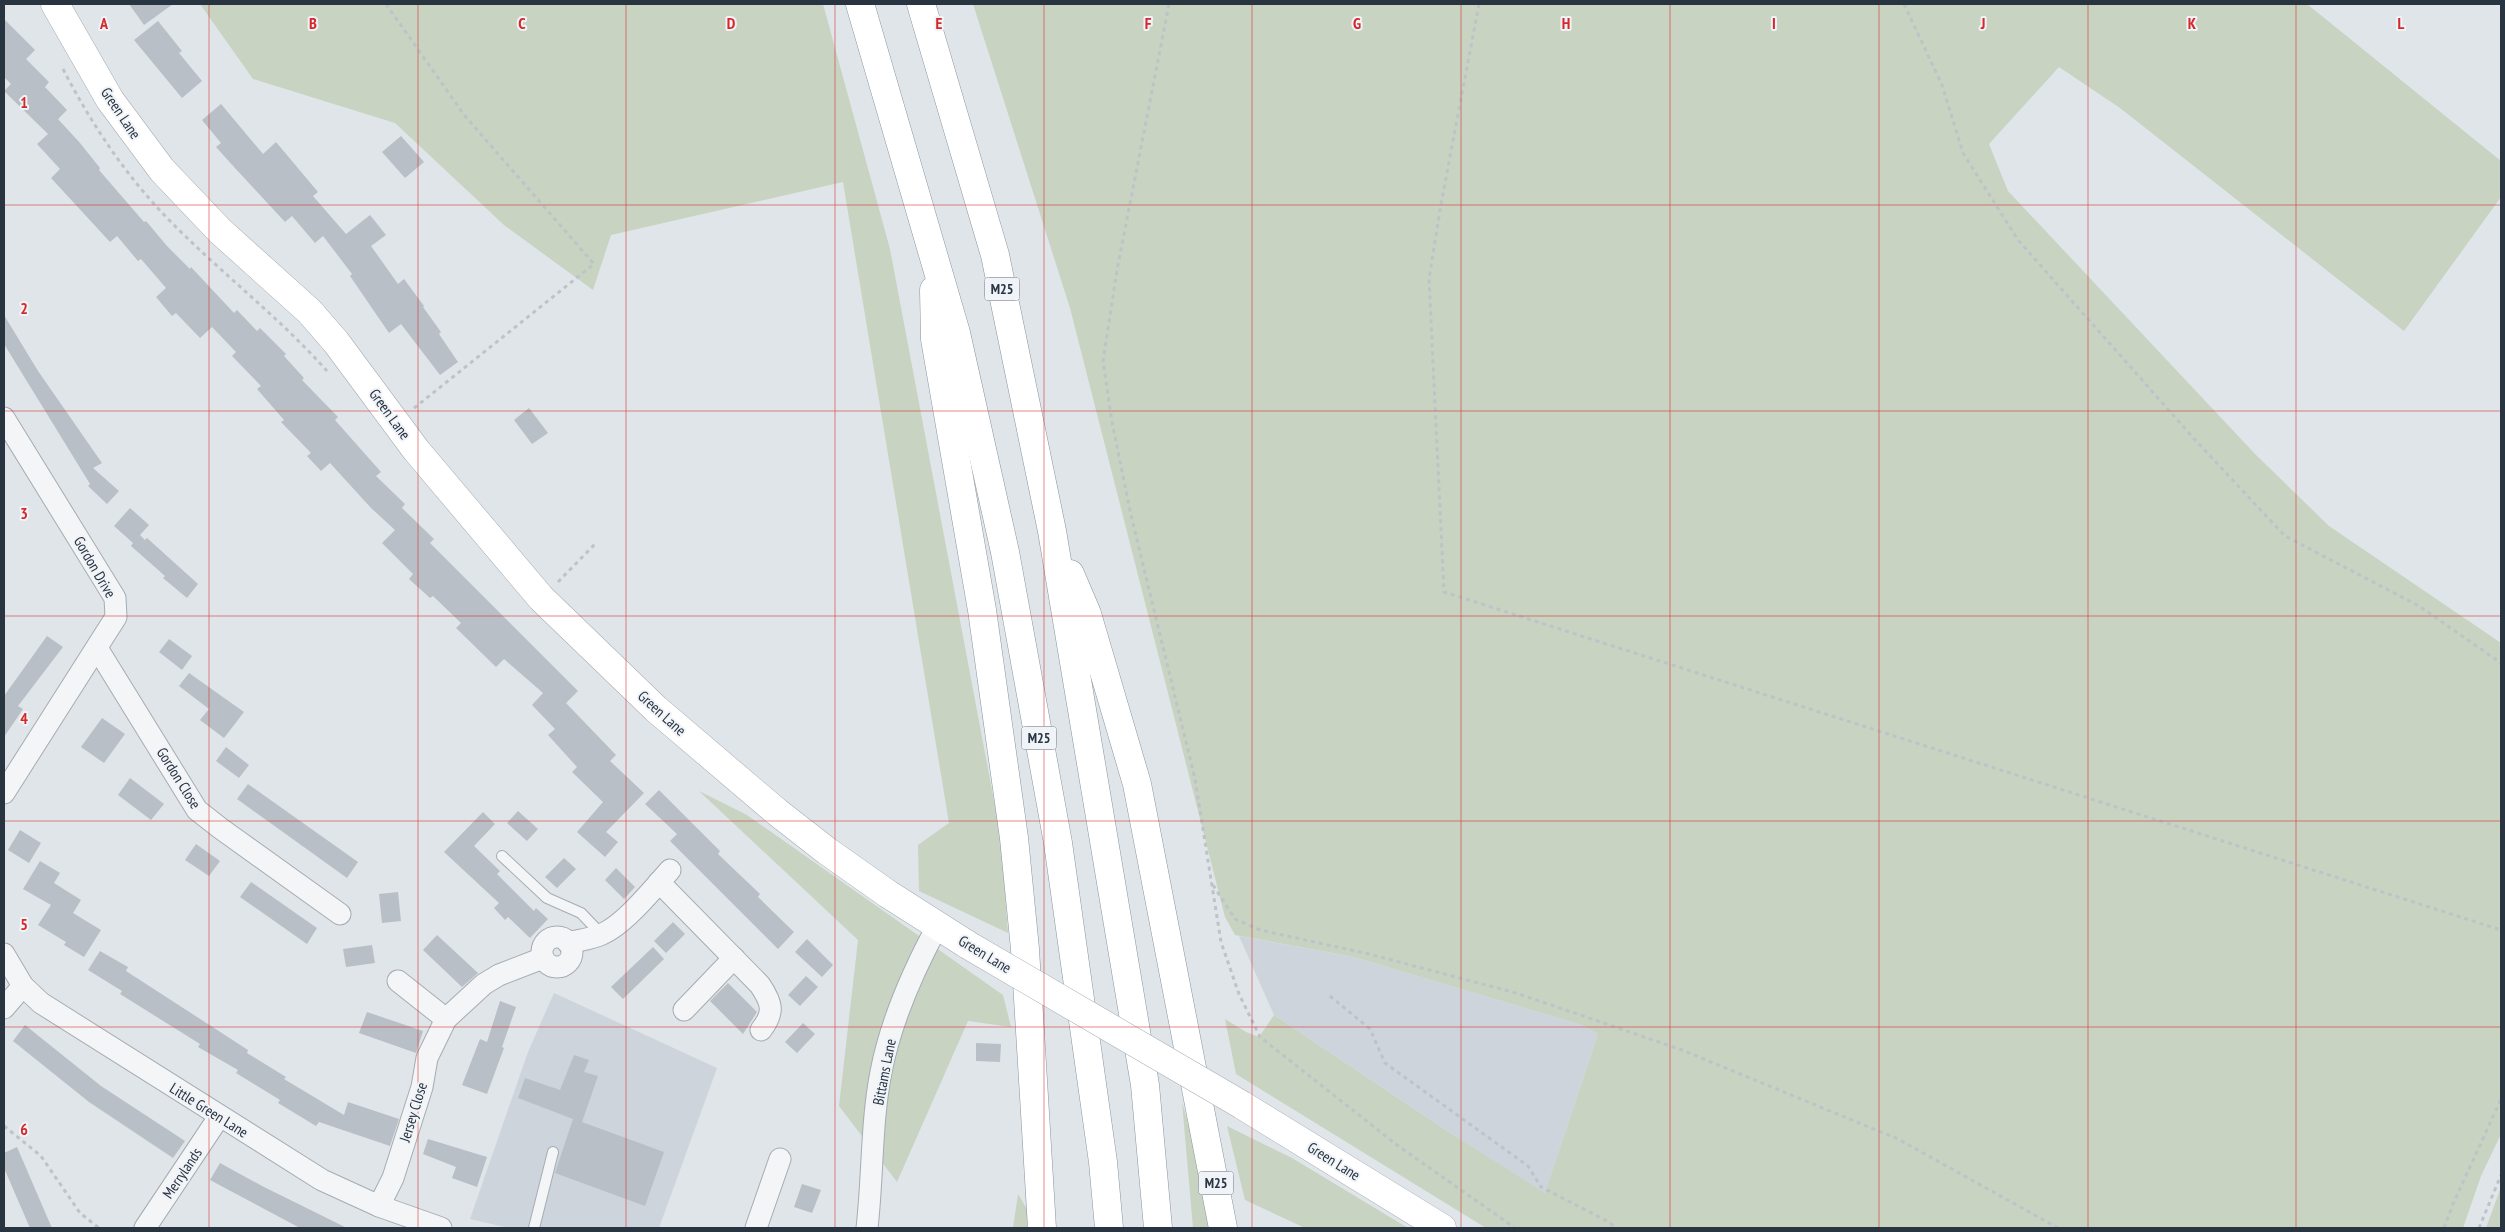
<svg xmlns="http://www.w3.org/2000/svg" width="2505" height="1232" font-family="'PT Sans Narrow',sans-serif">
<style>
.built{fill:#ced4db}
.green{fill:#c8d3c2}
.building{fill:#b8bfc6}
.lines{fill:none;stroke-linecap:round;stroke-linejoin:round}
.lane-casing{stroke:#a5acb3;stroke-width:12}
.street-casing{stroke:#a5acb3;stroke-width:23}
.secondary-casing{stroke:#a5acb3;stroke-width:29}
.highway-casing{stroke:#8894a0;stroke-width:29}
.path{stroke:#bec3c8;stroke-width:3;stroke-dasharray:4 4;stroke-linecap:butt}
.lane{stroke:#f3f5f7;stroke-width:10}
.street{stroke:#f3f5f7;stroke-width:21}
.secondary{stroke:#fff;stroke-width:28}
.highway{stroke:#fff;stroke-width:28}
.secondary-bridge-casing{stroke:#a5acb3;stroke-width:29;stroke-linecap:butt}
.secondary-bridge{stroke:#fff;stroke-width:28}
.grid{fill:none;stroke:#d62828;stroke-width:1;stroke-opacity:0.55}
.labels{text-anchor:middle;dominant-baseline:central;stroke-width:4;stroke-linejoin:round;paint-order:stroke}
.shield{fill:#f0f3f7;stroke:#656d78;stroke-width:1}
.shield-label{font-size:14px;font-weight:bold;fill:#293441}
.street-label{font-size:15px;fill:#293441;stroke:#f0f3f7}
.grid-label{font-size:16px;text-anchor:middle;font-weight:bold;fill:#d62828;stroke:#f0f3f7;stroke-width:4;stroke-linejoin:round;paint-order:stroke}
</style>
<rect width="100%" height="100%" fill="#e0e5e9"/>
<!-- built -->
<g class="built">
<path d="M1239,936l115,21 228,68 16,9 -53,160 -98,-63 -173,-116z"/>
<path d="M554,993l163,75 -58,160h-150l-39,-9 58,-167z"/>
</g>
<!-- green -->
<g class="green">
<path d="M200,4h623l67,245 111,589 7,95 -89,-42 -1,-46 31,-22 -106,-641 -232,53 -18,55 -89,-65 -109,-102 -142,-44z"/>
<path d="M973,4h1334l194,157v36l-97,134 -284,-223 -61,-41 -70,77 19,47 248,264 73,71 172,117v491l-20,42 -18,52h-977l-250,-154 -11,-55 21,13 13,5 15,-22 173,116 98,62 53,-159 -16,-9 -228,-68 -119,-22 -10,-18 -155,-609z"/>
<path d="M699,791l48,24 256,180 8,32 -43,-6 -71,161 -58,-76 19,-166z"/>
<path d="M1182,1102l20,72 7,54h-16z"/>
<path d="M1227,1126l65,32 116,70h-103l-60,-28z"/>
<path d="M2501,1187v41h-15z"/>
<path d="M1018,1194l9,15v19h-14z"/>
</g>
<!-- building -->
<g class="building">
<path d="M129,4h44l-29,21z"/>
<path d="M4,19l31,31 -9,9 23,23 -4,5 22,23 -9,9 22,24 20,25 -1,2 45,52 2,-1 21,25 23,23 1,-2 43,46 3,-3 20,21 3,-3 26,26 -2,2 20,22 -2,2 36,37 -3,3 46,52 -5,4 29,28 -3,4 32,31 -4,4 148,148 -12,12 50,52 -6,6 34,32 -38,39 12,10 -13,15 -28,-25 26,-30 -31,-30 5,-5 -29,-32 7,-6 -23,-24 11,-12 -39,-34 -8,8 -40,-39 5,-5 -28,-27 -3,2 -21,-19 4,-5 -31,-31 13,-13 -24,-22 -41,-45 -9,8 -14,-15 4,-3 -30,-31 3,-2 -27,-31 4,-3 -29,-30 4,-4 -24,-25 -12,11 -24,-25 -4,3 -16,-19 10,-9 -25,-29 -3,2 -21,-25 -7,6 -59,-64 9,-9 -23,-25 11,-10 -44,-43 7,-7 -7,-7z"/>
<path d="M158,21l24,30 -3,2 23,28 -20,17 -48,-58z"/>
<path d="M221,104l42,50 13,-12 42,50 -5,4 33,38 24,-19 16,20 -15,11 27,38 6,-5 20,27 -1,1 18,25 -2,2 19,28 -18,13 -39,-51 -12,9 -39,-57 2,-2 -29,-38 -8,7 -23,-27 -7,6 -51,-55 -18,-20 5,-4 -19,-23z"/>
<path d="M401,136l23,26 -19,16 -23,-26z"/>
<path d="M4,315l34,56 64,92 -9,5 26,23 -12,13 -19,-18 2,-2 -86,-140z"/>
<path d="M529,408l19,25 -16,11 -18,-24z"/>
<path d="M130,508l19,17 -9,10 5,5 2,-2 51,46 -11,14 -24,-20 2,-2 -34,-30 2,-3 -19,-17z"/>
<path d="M47,636l16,11 -45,59 5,3 -19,28v-41z"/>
<path d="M169,639l23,17 -10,14 -23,-18z"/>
<path d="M189,673l55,39 -20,26 -24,-18 9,-11 -30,-23z"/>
<path d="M102,718l23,16 -21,29 -23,-16z"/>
<path d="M226,747l23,18 -10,13 -23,-17z"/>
<path d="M130,778l34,26 -13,16 -33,-25z"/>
<path d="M248,784l110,78 -11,16 -110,-79z"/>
<path d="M659,790l61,61 -2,3 42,40 -2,3 36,35 -16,17 -108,-108 7,-7 -32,-30z"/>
<path d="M518,811l20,18 -11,12 -20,-18z"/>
<path d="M483,812l12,12 -21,22 26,25 -3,3 37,37 2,-3 12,11 -18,19 -22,-21 -3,3 -11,-12 5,-5 -55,-51z"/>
<path d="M20,830l21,13 -12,20 -21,-13z"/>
<path d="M196,844l24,17 -11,15 -24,-16z"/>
<path d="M564,858l12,11 -19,19 -12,-11z"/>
<path d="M40,861l20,12 -6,10 27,17 -8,13 28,17 -17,27 -20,-12 2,-3 -28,-17 13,-20 -28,-16z"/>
<path d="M616,868l19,19 -11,12 -19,-19z"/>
<path d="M251,882l66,46 -10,16 -67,-47z"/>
<path d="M398,892l3,29 -19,2 -3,-29z"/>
<path d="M673,922l12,12 -19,19 -12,-12z"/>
<path d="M437,935l41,38 -16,14 -39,-37z"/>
<path d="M807,939l26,26 -11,12 -27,-25z"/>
<path d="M372,945l3,18 -29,4 -3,-18z"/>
<path d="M653,947l11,12 -41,40 -12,-12z"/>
<path d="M100,951l28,16 -2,4 122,79 -1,3 39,24 -2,2 60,36 4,-13 51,17 -9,27 -71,-24 -3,4 -38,-23 2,-3 -44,-27 2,-3 -40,-23 2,-3 -80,-50 2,-3 -34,-21z"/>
<path d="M806,976l12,11 -18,19 -12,-11z"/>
<path d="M728,983l29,29 -14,22 -33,-33z"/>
<path d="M500,1001l16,6 -14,40 2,1 -17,46 -25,-9 18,-46 7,3z"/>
<path d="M367,1012l56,19 -7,22 -57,-20z"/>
<path d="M803,1023l12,11 -18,19 -12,-11z"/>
<path d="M25,1025l76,61 84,55 -12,17 -84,-56 -76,-61z"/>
<path d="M976,1043l25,1 -1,18 -24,-1z"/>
<path d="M574,1055l15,5 -5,12 14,4 -16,46 82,30 -19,54 -90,-33 18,-54 -55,-21 7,-20 35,12z"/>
<path d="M428,1139l59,18 -10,30 -25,-9 4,-11 -33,-13z"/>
<path d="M17,1147l28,65 7,16h-22l-26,-60v-15z"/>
<path d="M220,1163l44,24 83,41h-47l-90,-48z"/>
<path d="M802,1184l19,6 -9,23 -18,-6z"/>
</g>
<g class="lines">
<!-- lane casing -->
<g class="lane-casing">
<g id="lane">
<path d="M502,856l45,42 34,15 21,22"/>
<path d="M534,1228l19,-76"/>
</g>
</g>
<!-- street casing -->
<g class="street-casing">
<g id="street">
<path d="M4,418l111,180 1,19 -112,176"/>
<path d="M97,648l100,162 23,18 120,86"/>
<path d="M659,882l101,103c12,18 15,27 1,45"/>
<circle cx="557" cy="952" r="15"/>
<path d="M568,943c11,-3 24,-4 34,-9 22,-9 52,-46 68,-64"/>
<path d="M4,954l19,32 18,17 281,177 57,26 62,22"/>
<path d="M398,981l48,38"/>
<path d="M4,1008l19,-22"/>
<path d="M684,1010l50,-52"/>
<path d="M379,1206l14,-28 29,-91 5,-29 19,-39 38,-35 15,-9 44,-17"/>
<path d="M145,1228l74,-111"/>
<path d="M756,1228l24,-69"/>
<path d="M867,1228c6,-52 4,-105 14,-156 10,-52 32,-101 57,-147"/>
</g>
</g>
<!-- secondary casing -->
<g class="secondary-casing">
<g id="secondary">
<path d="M55,4l55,96 52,70 58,61 89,80 27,31 80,108 125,148 115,111 121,103 50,39 61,43 80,51"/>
<path d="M1242,1105l200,123"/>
</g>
</g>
<!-- highway casing -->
<g class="highway-casing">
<g id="highway">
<path d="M860,4l96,329 49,219 53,291 45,319 6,66"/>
<path d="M921,4l74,251 57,276 93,554 13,143"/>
<path d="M934,290l1,49 47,271 32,228 11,111 17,279"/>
<path d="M1070,574l17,40 50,170 86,444"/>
</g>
</g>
<!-- path -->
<g class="path">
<path d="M386,4l79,112 129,148 -181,145"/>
<path d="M1169,4l-52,266 -14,91 9,61 19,93 64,264 26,163 18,52 21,43 137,108 118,83"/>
<path d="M1479,4l-38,200 -12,75 15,313 1057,338"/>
<path d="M1904,4l38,81 21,68 55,87 179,202 88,94 134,70 82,57"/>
<path d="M63,69c29,56 63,107 107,152 51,52 109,96 157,150"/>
<path d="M558,582l37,-38"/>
<path d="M1213,885l22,34 25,11 109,24 147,39 166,57 216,89 160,89"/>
<path d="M1330,996l40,33 15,34 143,103 13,21 68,35 7,6"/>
<path d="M4,1126l37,30 39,57 19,15"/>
<path d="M2444,1228l9,-24 48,-105"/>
<path d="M2479,1228l22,-53"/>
</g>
<!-- lane -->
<use href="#lane" class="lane"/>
<!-- street -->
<use href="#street" class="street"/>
<!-- secondary -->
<use href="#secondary" class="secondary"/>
<!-- highway -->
<use href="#highway" class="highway"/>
<!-- secondary-bridge casing -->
<g class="secondary-bridge-casing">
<path id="secondary-bridge" d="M968,945l274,160"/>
</g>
<!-- secondary-bridge -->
<use href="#secondary-bridge" class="secondary-bridge"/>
</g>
<!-- grid -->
<path class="grid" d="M209,4v1224M418,4v1224M626,4v1224M835,4v1224M1044,4v1224M1252,4v1224M1461,4v1224M1670,4v1224M1879,4v1224M2088,4v1224M2296,4v1224M4,205h2497M4,411h2497M4,616h2497M4,821h2497M4,1027h2497"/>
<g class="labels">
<!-- shield labels -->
<g class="shield">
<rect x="984.5" y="277.5" width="35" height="23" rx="4"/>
<rect x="1021.5" y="726.5" width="35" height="23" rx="4"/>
<rect x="1198.5" y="1171.5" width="35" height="23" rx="4"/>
</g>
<g class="shield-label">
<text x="1002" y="289">M25</text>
<text x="1039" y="738">M25</text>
<text x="1216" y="1183">M25</text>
</g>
<!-- street labels -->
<g class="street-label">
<text transform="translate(121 113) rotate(56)">Green Lane</text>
<text transform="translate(390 414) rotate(54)">Green Lane</text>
<text transform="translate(95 567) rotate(60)">Gordon Drive</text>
<text transform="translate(662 713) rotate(42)">Green Lane</text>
<text transform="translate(179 778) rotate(58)">Gordon Close</text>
<text transform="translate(985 954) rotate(31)">Green Lane</text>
<text transform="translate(884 1072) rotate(-79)">Bittams Lane</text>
<text transform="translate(209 1110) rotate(32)">Little Green Lane</text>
<text transform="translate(413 1112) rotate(-73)">Jersey Close</text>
<text transform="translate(1334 1161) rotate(32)">Green Lane</text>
<text transform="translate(182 1173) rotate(-56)">Merrylands</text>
</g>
</g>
<g class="grid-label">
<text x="104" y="29">A</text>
<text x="313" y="29">B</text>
<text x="522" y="29">C</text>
<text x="731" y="29">D</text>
<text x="939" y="29">E</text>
<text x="1148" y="29">F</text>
<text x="1357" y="29">G</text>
<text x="1566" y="29">H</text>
<text x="1774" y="29">I</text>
<text x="1983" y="29">J</text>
<text x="2192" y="29">K</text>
<text x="2401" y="29">L</text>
<text x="24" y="108">1</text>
<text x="24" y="314">2</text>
<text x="24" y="519">3</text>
<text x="24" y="724">4</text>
<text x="24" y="930">5</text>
<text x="24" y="1135">6</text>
</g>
<!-- border -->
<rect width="2505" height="1232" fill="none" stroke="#293441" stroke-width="10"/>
</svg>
